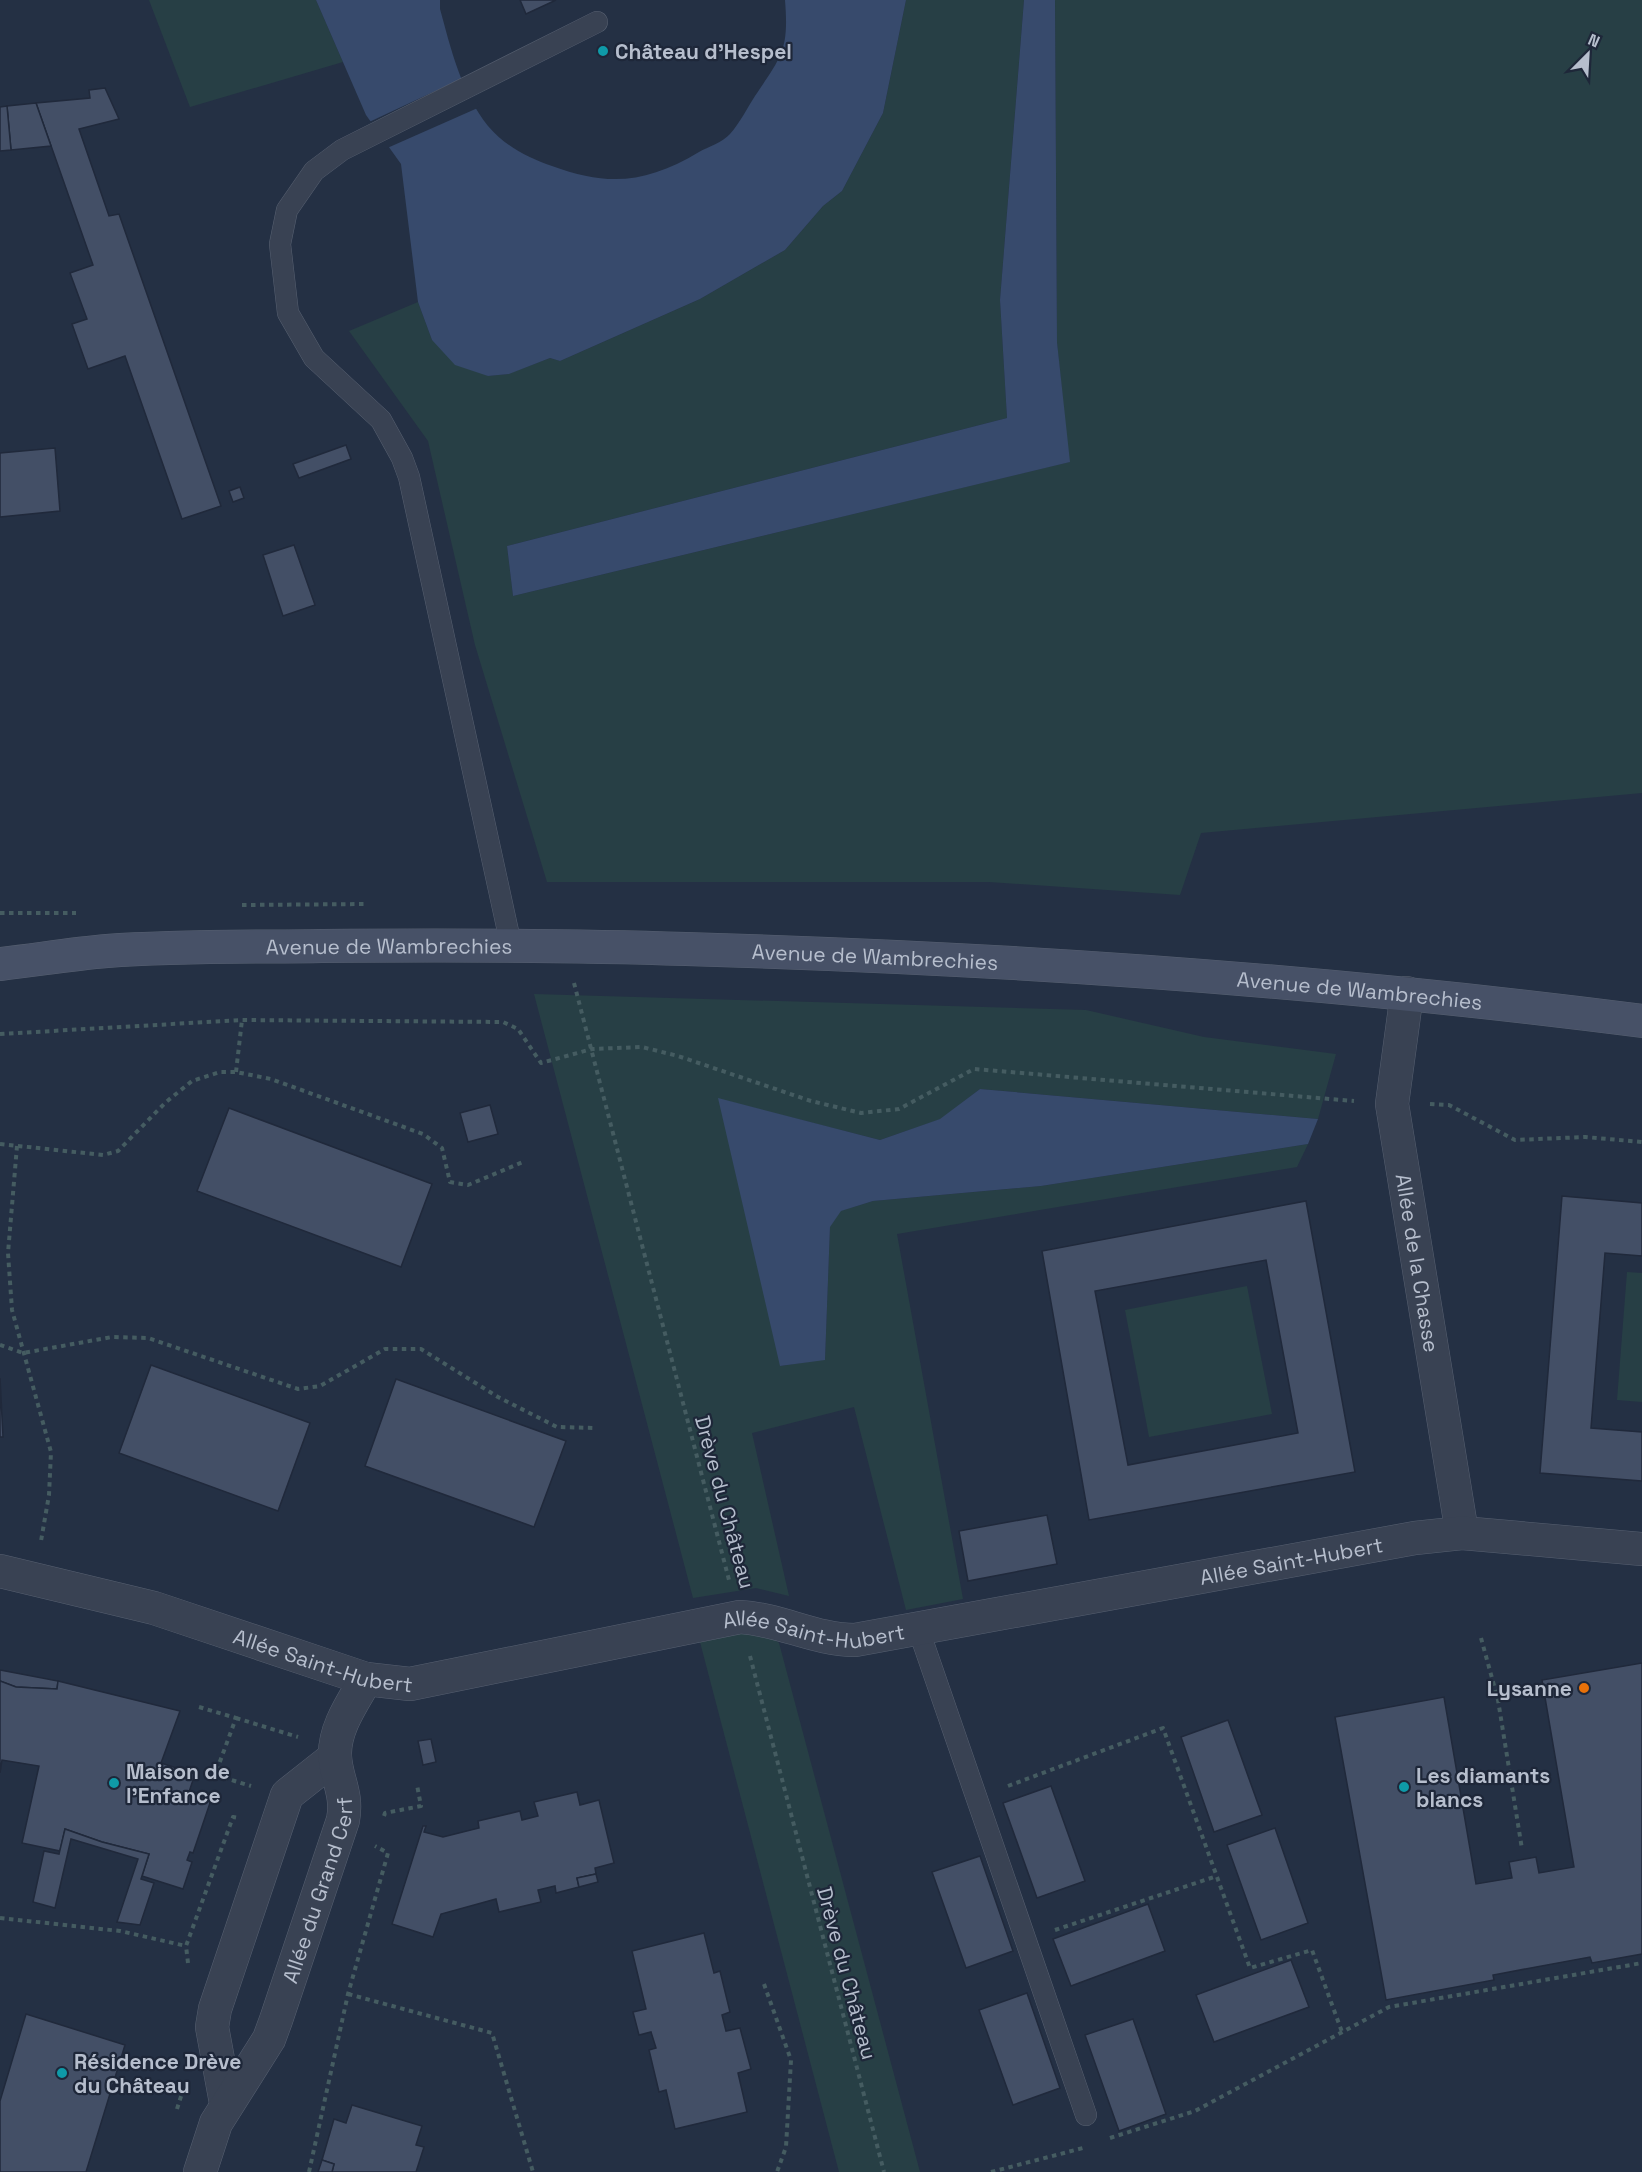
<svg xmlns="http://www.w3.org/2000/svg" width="1642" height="2172" font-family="'Space Grotesk',sans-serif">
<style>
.green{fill:#273f45}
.water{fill:#374a6c}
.pier{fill:#243044}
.building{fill:#434f66;stroke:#20293b;stroke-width:1.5;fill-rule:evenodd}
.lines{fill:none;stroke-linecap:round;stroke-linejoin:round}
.lane-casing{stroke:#576071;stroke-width:22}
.street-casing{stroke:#576071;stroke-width:34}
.secondary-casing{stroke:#576071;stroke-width:34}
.path{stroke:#455c61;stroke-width:4;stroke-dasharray:4.5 4.5;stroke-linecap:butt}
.lane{stroke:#394253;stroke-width:21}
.street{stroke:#394253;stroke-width:33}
.secondary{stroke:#475167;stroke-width:33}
.culture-dot{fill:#0f9aa8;stroke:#1e2739;stroke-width:2}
.food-dot{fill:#e8710a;stroke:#1e2739;stroke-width:2}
.labels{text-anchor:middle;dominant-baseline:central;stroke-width:4.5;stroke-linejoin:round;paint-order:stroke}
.poi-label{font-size:21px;font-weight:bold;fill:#b6becd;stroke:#1e2739;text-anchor:start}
.street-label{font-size:21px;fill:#b6becd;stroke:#1e2739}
</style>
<rect width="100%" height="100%" fill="#243044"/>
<!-- green -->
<g class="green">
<path d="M149,0h167l27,62 -153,45z"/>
<path d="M906,0h118l-24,300 7,118 -500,128 6,50 556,-134 -12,-120 -2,-342h587v793l-441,40 -21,62 -191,-13h-442l-72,-237 -47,-204 -79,-110 69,-29 14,38 56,36 20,-2 42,-16 10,3 140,-62 85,-49 38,-44 19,-15 41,-78z"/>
<path d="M534,994l552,16 118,27 132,17 -18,65 -338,-30 -39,30 -61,21 -161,-41 62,267 44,-7 5,-133 10,-15 33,-10 168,-15 267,-42 -11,23 -400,67 66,365 -57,11 -52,-203 -102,26 37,163 -33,-8 -63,10z"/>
<path d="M1627,1272l15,1v129l-25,-2z"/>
<path d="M1247,1286l25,128 -123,23 -24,-127z"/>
<path d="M760,1629l19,14 141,529h-81l-139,-530z"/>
</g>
<!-- water -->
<g class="water">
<path d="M316,0h124v9c11,40 21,83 48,117 17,20 40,32 64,40 57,21 95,17 147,-14 9,-5 24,-10 31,-18 10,-11 17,-26 25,-38 27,-40 34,-46 30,-96h121l-23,113 -41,78 -19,15 -38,44 -85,49 -140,62 -10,-3 -41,16 -21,2 -33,-11 -23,-25 -14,-38 -17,-138 -35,-49z"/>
<path d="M1024,0h31l2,342 13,120 -557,134 -6,-50 500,-128 -7,-118z"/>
<path d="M980,1089l338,30 -10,25 -267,42 -168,15 -32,10 -11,16 -5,133 -45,6 -62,-268 162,42 60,-21z"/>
</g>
<!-- pier -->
<path class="pier" d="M463,78l17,29 -95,42 -18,-26z"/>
<!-- building -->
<g class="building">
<path d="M520,0h36l-30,14z"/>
<path d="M105,88l14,31 -40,10 30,87 10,-2 102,292 -39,13 -57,-163 -37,13 -16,-45 15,-5 -17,-46 23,-8 -57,-162 54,-5 -1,-8z"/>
<path d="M36,103l15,43 -40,4 -4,-44z"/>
<path d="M7,106l4,44 -11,1v-44z"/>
<path d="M346,445l5,14 -52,19 -6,-14z"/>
<path d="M55,448l5,63 -60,6v-64z"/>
<path d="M240,487l4,11 -11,4 -4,-11z"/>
<path d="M294,545l21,60 -32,11 -20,-61z"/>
<path d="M490,1105l8,29 -30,8 -8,-29z"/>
<path d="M229,1108l203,76 -31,83 -204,-76z"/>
<path d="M1562,1196l80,7v53l-37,-3 -14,175 51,4v49l-102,-8z"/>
<path d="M1306,1201l49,271 -266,48 -47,-269zM1266,1260l32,173 -170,32 -33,-174z"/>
<path d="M151,1365l159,58 -32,88 -159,-58z"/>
<path d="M0,1378l3,59h-3z"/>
<path d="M396,1379l170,62 -32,86 -169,-61z"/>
<path d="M1047,1515l10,49 -89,17 -9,-50z"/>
<path d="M1642,1663v291l-50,9 -2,-6 -97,18 1,5 -108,20 -51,-283 109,-20 32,187 36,-6 -3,-16 27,-5 3,16 35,-6 -32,-187z"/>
<path d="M0,1670l58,11 -1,8 -41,-2 -16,-6z"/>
<path d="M0,1681l16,6 41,2 1,-8 122,30 -19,52 34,11 -6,18 22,8 -18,53 -3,-1 -3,8 5,2 -9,27 -41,-13 7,-22 -47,-12 -37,-13 -5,22 -38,-8 17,-77 -37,-6 -2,13z"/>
<path d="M1228,1720l34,95 -48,17 -33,-95z"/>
<path d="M431,1739l5,23 -13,3 -5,-24z"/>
<path d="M1051,1786l34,95 -48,17 -34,-95z"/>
<path d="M577,1792l3,13 19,-5 15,63 -19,5 1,6 -19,4 2,9 -23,6 -1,-7 -17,4 3,12 -42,10 -3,-13 -55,15 -8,23 -41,-13 31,-98h3l-2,6 19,5 36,-9 -1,-7 42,-10 2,9 16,-4 -4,-14z"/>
<path d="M1275,1828l33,95 -47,17 -34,-95z"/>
<path d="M65,1829l37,13 47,12 -8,25 13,4 -14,42 -23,-3 21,-63 -67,-20 -16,69 -22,-6 11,-51 15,3z"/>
<path d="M980,1856l33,95 -47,17 -34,-96z"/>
<path d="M596,1874l2,8 -19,5 -2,-9z"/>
<path d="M1148,1904l17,47 -94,35 -18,-47z"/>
<path d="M704,1933l10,40 6,-2 10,41 -8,3 4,16 14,-3 11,41 -13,4 9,39 -72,17 -9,-39 -7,2 -10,-42 7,-2 -5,-16 -12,3 -6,-23 13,-3 -14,-58z"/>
<path d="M1291,1960l18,47 -95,35 -18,-47z"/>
<path d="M1027,1993l33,95 -47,17 -34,-95z"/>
<path d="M26,2014l99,31 -39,127h-86v-71z"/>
<path d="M1133,2019l33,95 -47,17 -34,-96z"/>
<path d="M352,2105l70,21 -6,19 8,2 -8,25h-84l2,-8 -12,-4 12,-41 12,4z"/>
<path d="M322,2160l12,4 -2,8h-14z"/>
</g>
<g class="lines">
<!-- lane casing -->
<g class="lane-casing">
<g id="lane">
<path d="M511,945l-102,-468 -7,-19 -21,-38 -67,-62 -26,-45 -8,-69 7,-34 27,-39 28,-21 255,-128"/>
<path d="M918,1628l168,487"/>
</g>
</g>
<!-- street casing -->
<g class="street-casing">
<g id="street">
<path id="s1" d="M1407,993l-15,111 70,429"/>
<path id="s2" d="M0,1571l154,37 212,71 44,5 330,-67c40,2 75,23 115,23l560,-102 47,-5 180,16"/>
<path d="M226,2103l-14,-76 3,-18 72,-214 48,-38"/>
<path id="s3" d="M200,2172l16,-49 53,-84 7,-19 67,-200c5,-27 -7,-41 -8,-64 -1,-28 18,-54 31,-77"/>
</g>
</g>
<!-- secondary casing -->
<g class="secondary-casing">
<g id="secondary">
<path id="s4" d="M0,964c36,-4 71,-10 107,-13 71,-5 143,-4 215,-5 121,-1 242,-1 364,3 320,9 638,31 956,72"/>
</g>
</g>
<!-- path -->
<g class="path">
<path d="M242,905l125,-1"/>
<path d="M0,913h76"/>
<path d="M574,983l155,597"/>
<path d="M0,1034l242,-14 261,2 15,7 23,34 51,-14 50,-2 36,9 133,45 50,12 38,-4 75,-40 380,32"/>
<path d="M236,1072l6,-52"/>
<path d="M1430,1104l19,1 66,35 70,-3 57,5"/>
<path d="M0,1144l103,11 15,-4 48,-49 26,-21 28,-9h16l35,7 152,55 19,14 8,34 18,3 55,-23"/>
<path d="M17,1146l-9,107 4,57 39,142 -2,43 -8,46"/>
<path d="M0,1345l23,8 89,-16 36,1 150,51 22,-3 65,-37h36l77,48 59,30 37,1"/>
<path d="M1481,1638l17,62 24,149"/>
<path d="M750,1656l134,516"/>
<path d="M199,1707l37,11 -21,57 36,11"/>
<path d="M236,1718l62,19"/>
<path d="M1008,1786l155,-58 87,240 62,-18 30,82"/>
<path d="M384,1816l1,-3 36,-7 -4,-21"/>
<path d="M0,1918l120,13 66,15"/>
<path d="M1055,1930l162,-54"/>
<path d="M188,1963l-2,-17 47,-129 6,1"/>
<path d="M764,1984l27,76 -5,87 -9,25"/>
<path d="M348,1994l144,39 41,139"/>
<path d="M177,2109l6,-19"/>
<path d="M1110,2138l85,-27 194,-104 253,-44"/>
<path d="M309,2172l39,-178 40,-141 -13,-7"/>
<path d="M991,2172l92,-24"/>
</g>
<!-- lane -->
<use href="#lane" class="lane"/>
<!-- street -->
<use href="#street" class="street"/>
<!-- secondary -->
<use href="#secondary" class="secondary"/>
</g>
<!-- markers -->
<g class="culture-dot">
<circle cx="603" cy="51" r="6"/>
<circle cx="114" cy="1783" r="6"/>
<circle cx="1404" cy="1787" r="6"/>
<circle cx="62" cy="2073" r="6"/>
</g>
<circle class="food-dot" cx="1584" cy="1688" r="6"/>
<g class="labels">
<!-- poi labels -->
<g class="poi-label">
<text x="615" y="51">Château d'Hespel</text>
<text x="1572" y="1688" text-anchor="end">Lysanne</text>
<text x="126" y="1771">Maison de<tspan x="126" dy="24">l'Enfance</tspan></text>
<text x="1416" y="1775">Les diamants<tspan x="1416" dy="24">blancs</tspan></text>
<text x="74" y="2061">Résidence Drève<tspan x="74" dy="24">du Château</tspan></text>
</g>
<!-- street labels -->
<g class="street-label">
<text stroke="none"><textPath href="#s4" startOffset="390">Avenue de Wambrechies</textPath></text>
<text stroke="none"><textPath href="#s4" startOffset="876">Avenue de Wambrechies</textPath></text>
<text stroke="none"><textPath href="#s4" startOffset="1362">Avenue de Wambrechies</textPath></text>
<text stroke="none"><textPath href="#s1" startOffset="273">Allée de la Chasse</textPath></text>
<text transform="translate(725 1502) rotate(75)">Drève du Château</text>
<text stroke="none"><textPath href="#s2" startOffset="1324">Allée Saint-Hubert</textPath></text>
<text stroke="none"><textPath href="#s2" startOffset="838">Allée Saint-Hubert</textPath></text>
<text stroke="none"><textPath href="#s2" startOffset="336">Allée Saint-Hubert</textPath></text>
<text stroke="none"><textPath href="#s3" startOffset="308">Allée du Grand Cerf</textPath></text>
<text transform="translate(847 1973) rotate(75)">Drève du Château</text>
</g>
</g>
<!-- north arrow -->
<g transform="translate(1588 54) rotate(24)" stroke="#1e2739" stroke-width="4.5" paint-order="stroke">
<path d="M0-4.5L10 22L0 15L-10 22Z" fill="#b6becd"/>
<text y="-9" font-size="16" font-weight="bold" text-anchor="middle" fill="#b6becd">N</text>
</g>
</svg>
